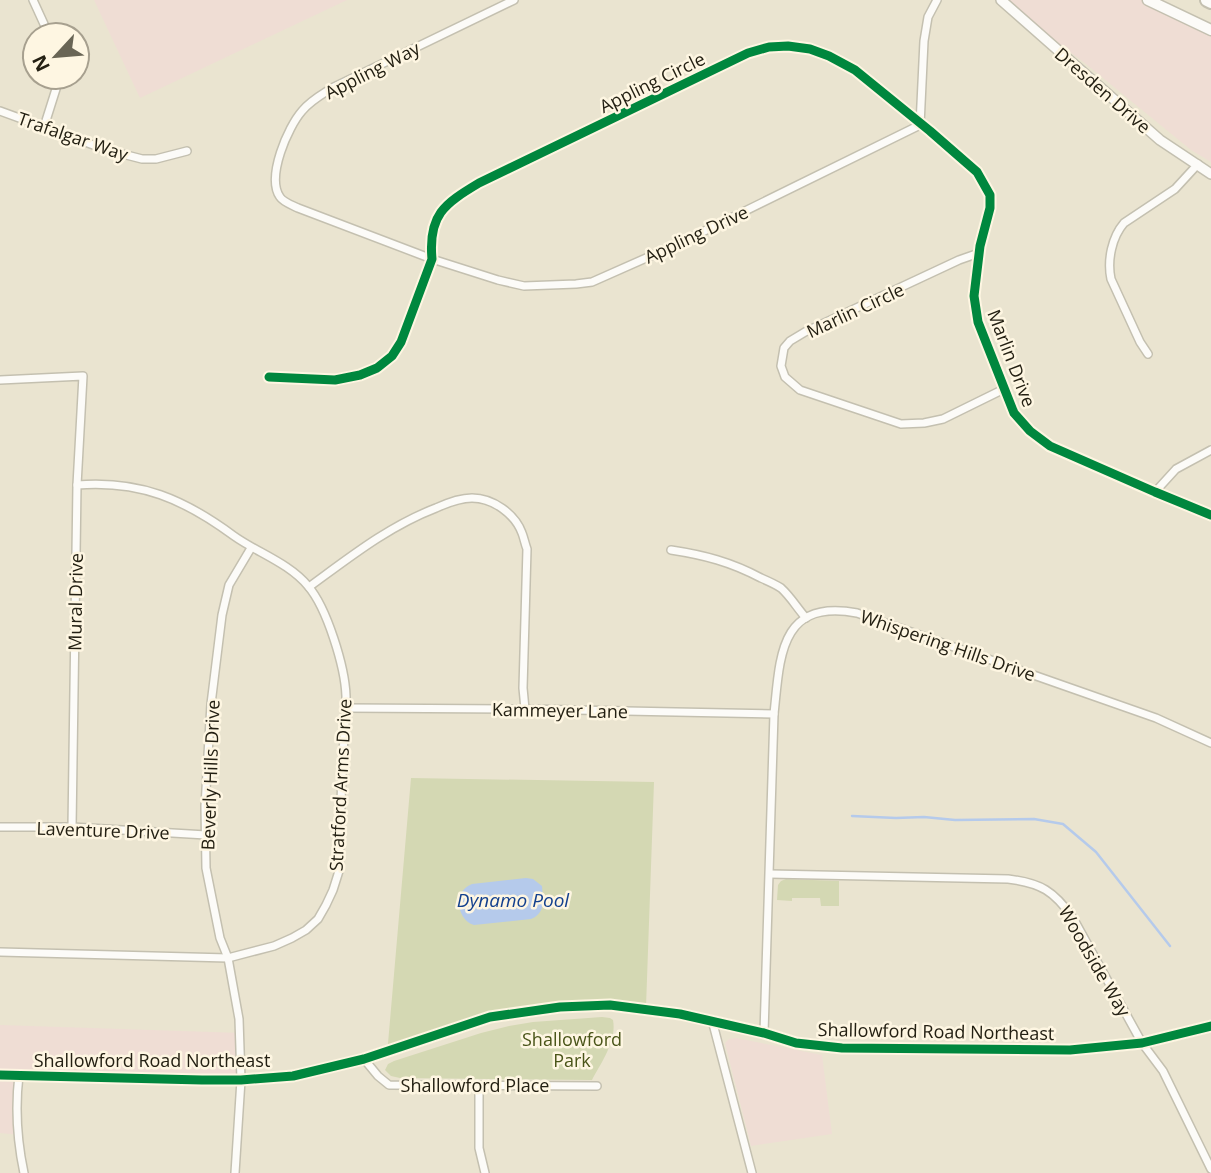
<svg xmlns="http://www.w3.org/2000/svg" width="1211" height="1173" font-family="'Open Sans',sans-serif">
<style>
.commercial{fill:#efddd4}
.green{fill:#d4d8b3}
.water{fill:#b5caeb}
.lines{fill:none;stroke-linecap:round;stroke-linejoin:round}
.stream{stroke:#b5caeb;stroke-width:2.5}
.minor-casing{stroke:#c4c0b0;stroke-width:10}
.tertiary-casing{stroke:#c4c0b0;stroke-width:12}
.secondary-casing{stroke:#c4c0b0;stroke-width:13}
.motorway-casing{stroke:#c4c0b0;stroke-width:16}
.minor{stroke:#fcfbf8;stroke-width:7}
.tertiary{stroke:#fcfbf8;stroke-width:9}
.secondary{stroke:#fcfbf8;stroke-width:10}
.motorway{stroke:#fcfbf8;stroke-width:12}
.cycleway-casing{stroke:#fef6e2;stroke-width:13}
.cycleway{stroke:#00873e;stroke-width:9}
.labels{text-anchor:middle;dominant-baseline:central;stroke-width:5;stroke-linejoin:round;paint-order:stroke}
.street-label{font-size:18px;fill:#242013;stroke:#fef6e2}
.park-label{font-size:18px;fill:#4a5519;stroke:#fef6e2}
.water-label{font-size:19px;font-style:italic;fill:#13408e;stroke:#fef6e2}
</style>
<rect width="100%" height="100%" fill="#eae4d0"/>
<!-- commercial -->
<g class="commercial">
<path d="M94,0h253l-207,98z"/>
<path d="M996,0h153l62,29v133l-20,-12 -110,-90z"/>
<path d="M0,1025l242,8 1,46 -224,-4 2,60 -21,-2z"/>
<path d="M736,1038l86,17 10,79 -81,12 -26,-103 4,-4z"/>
</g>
<!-- green -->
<g class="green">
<path d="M411,778l243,4 -8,225 -77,1 -90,13 -92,34z"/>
<path d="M786,879l53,2v25h-18l-1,-8h-28v3l-15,-1 1,-15 3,-4z"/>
<path d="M602,1017l8,1 3,2c4,21 -12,43 -21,60l-192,-2 -9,-2 -6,-6 3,-6 6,-3 87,-28 28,-7 24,-4z"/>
</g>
<!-- water -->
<path class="water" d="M526,878l7,1 9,7c1,13 4,27 -11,33l-57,6c-18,-6 -21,-34 -2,-41z"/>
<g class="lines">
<!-- stream -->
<path class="stream" d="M852,816l44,2 28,-1 31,3 79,-1 29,5 33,28 74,94"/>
<!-- minor casing -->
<g class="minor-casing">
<g id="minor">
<path d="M33,0l16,35"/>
<path d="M514,0l-182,88c-11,7 -22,13 -30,23 -14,16 -36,66 -22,86 3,5 12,8 18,11l134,51 66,21 26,6 52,-2 16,-2 88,-39 240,-118 4,-84 4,-24 9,-17"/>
<path d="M0,111l107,39 35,9h14l31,-8"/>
<path d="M44,127l12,-38v-12"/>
<path d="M979,253l-20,7 -154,72 -15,9 -6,7 -3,18 4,11 15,13 101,34 23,-1 19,-4 61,-30"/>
<path d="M1148,354l-8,-12 -29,-63c-4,-19 1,-42 13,-56l51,-34 23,-25"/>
<path d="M269,377l66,3 25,-5 17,-7 15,-12 9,-14 31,-83c-4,-44 12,-55 47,-76l269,-130 21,-6 19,-1 22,3 19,7 26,14 75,61 47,41 13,23v13l-10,38 -6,50 4,26 36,91 16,18 20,15 105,46 56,23"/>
<path d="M0,380l83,-4 -6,109 -5,342"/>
<path d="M1155,492l21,-23 35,-19"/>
<path d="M671,550c33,5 60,12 90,28 7,3 14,6 20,10 10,9 16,20 25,30"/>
<path d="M309,587c41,-30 80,-61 127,-79 11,-5 24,-10 36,-10 21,0 43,16 50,35 2,5 3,11 5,16l-4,139 2,21"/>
<path d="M345,708l180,1 249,5"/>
<path d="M0,827h72l134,8"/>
<path d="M770,874l238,5c33,4 46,12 65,39l69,125 21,28 48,98"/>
<path d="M0,952l228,6 46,-12 18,-8 14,-8 12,-11 8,-14 7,-15 6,-19c1,-39 2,-78 4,-117 1,-19 3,-39 3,-58 -1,-29 -19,-88 -38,-110 -19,-23 -50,-33 -74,-50 -50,-37 -94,-56 -157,-51"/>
<path d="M712,1020l40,153"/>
<path d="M764,1033l10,-319c6,-56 5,-116 83,-101l299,105 55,25"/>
<path d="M364,1059l14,17 11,9 208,1"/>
<path d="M19,1075c-4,33 -2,65 5,98"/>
<path d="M479,1085v63l6,25"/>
<path d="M235,1173l6,-93 -2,-61 -11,-61 -8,-20 -14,-70 -1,-62 6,-102 11,-89 7,-30 22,-37"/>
</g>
</g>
<!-- tertiary casing -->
<g class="tertiary-casing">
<g id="tertiary">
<path d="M1001,0l159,140 51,34"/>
<path d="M0,1075l202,5h39l52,-4 71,-17 126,-42 70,-10 50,-2 70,9 84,19 32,10 46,5 228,2 72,-7 69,-17"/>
</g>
</g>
<!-- secondary casing -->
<g class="secondary-casing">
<path id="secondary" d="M1148,0l63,30"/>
</g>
<!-- motorway casing -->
<g class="motorway-casing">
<path id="motorway" d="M1207,0l4,2"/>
</g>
<!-- minor -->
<use href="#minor" class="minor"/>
<!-- tertiary -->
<use href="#tertiary" class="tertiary"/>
<!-- secondary -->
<use href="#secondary" class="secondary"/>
<!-- motorway -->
<use href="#motorway" class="motorway"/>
<!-- cycleway casing -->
<g class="cycleway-casing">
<g id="cycleway">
<path d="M269,377l66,3 25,-5 17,-7 15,-12 9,-14 31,-83c-4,-44 12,-55 47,-76l269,-130 21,-6 19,-1 22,3 19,7 26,14 75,61 47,41 13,23v13l-10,38 -6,50 4,26 36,91 16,18 20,15 105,46 56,23"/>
<path d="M0,1075l202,5h39l52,-4 71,-17 126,-42 70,-10 50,-2 70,9 84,19 32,10 46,5 228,2 72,-7 69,-17"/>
</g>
</g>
<!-- cycleway -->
<use href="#cycleway" class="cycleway"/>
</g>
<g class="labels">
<!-- street labels -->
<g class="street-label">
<text transform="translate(372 70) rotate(-27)">Appling Way</text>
<text transform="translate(652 82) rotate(-26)">Appling Circle</text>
<text transform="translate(1103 90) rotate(41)">Dresden Drive</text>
<text transform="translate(73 136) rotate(19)">Trafalgar Way</text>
<text transform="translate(696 234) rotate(-25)">Appling Drive</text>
<text transform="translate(855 310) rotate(-25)">Marlin Circle</text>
<text transform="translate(1012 358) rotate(69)">Marlin Drive</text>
<text transform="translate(75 602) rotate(-89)">Mural Drive</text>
<text transform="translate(948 645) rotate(19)">Whispering Hills Drive</text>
<text transform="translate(560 710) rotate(1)">Kammeyer Lane</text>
<text transform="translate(210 775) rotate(-88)">Beverly Hills Drive</text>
<text transform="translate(340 785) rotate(-87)">Stratford Arms Drive</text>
<text transform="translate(103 830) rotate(2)">Laventure Drive</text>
<text transform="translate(1095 961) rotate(60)">Woodside Way</text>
<text transform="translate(936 1031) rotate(1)">Shallowford Road Northeast</text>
<text x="152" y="1060">Shallowford Road Northeast</text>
<text x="475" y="1085">Shallowford Place</text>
</g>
<!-- park labels -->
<g class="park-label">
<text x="572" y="1039">Shallowford<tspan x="572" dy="21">Park</tspan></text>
</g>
<!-- water labels -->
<g class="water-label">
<text x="513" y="900">Dynamo Pool</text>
</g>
</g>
<!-- north arrow -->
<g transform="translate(56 56) rotate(244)"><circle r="33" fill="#fef6e2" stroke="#a7a08f" stroke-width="2"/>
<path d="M0-5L12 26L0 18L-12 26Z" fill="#696555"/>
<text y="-10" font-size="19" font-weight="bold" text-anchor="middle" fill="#242013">N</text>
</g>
</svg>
